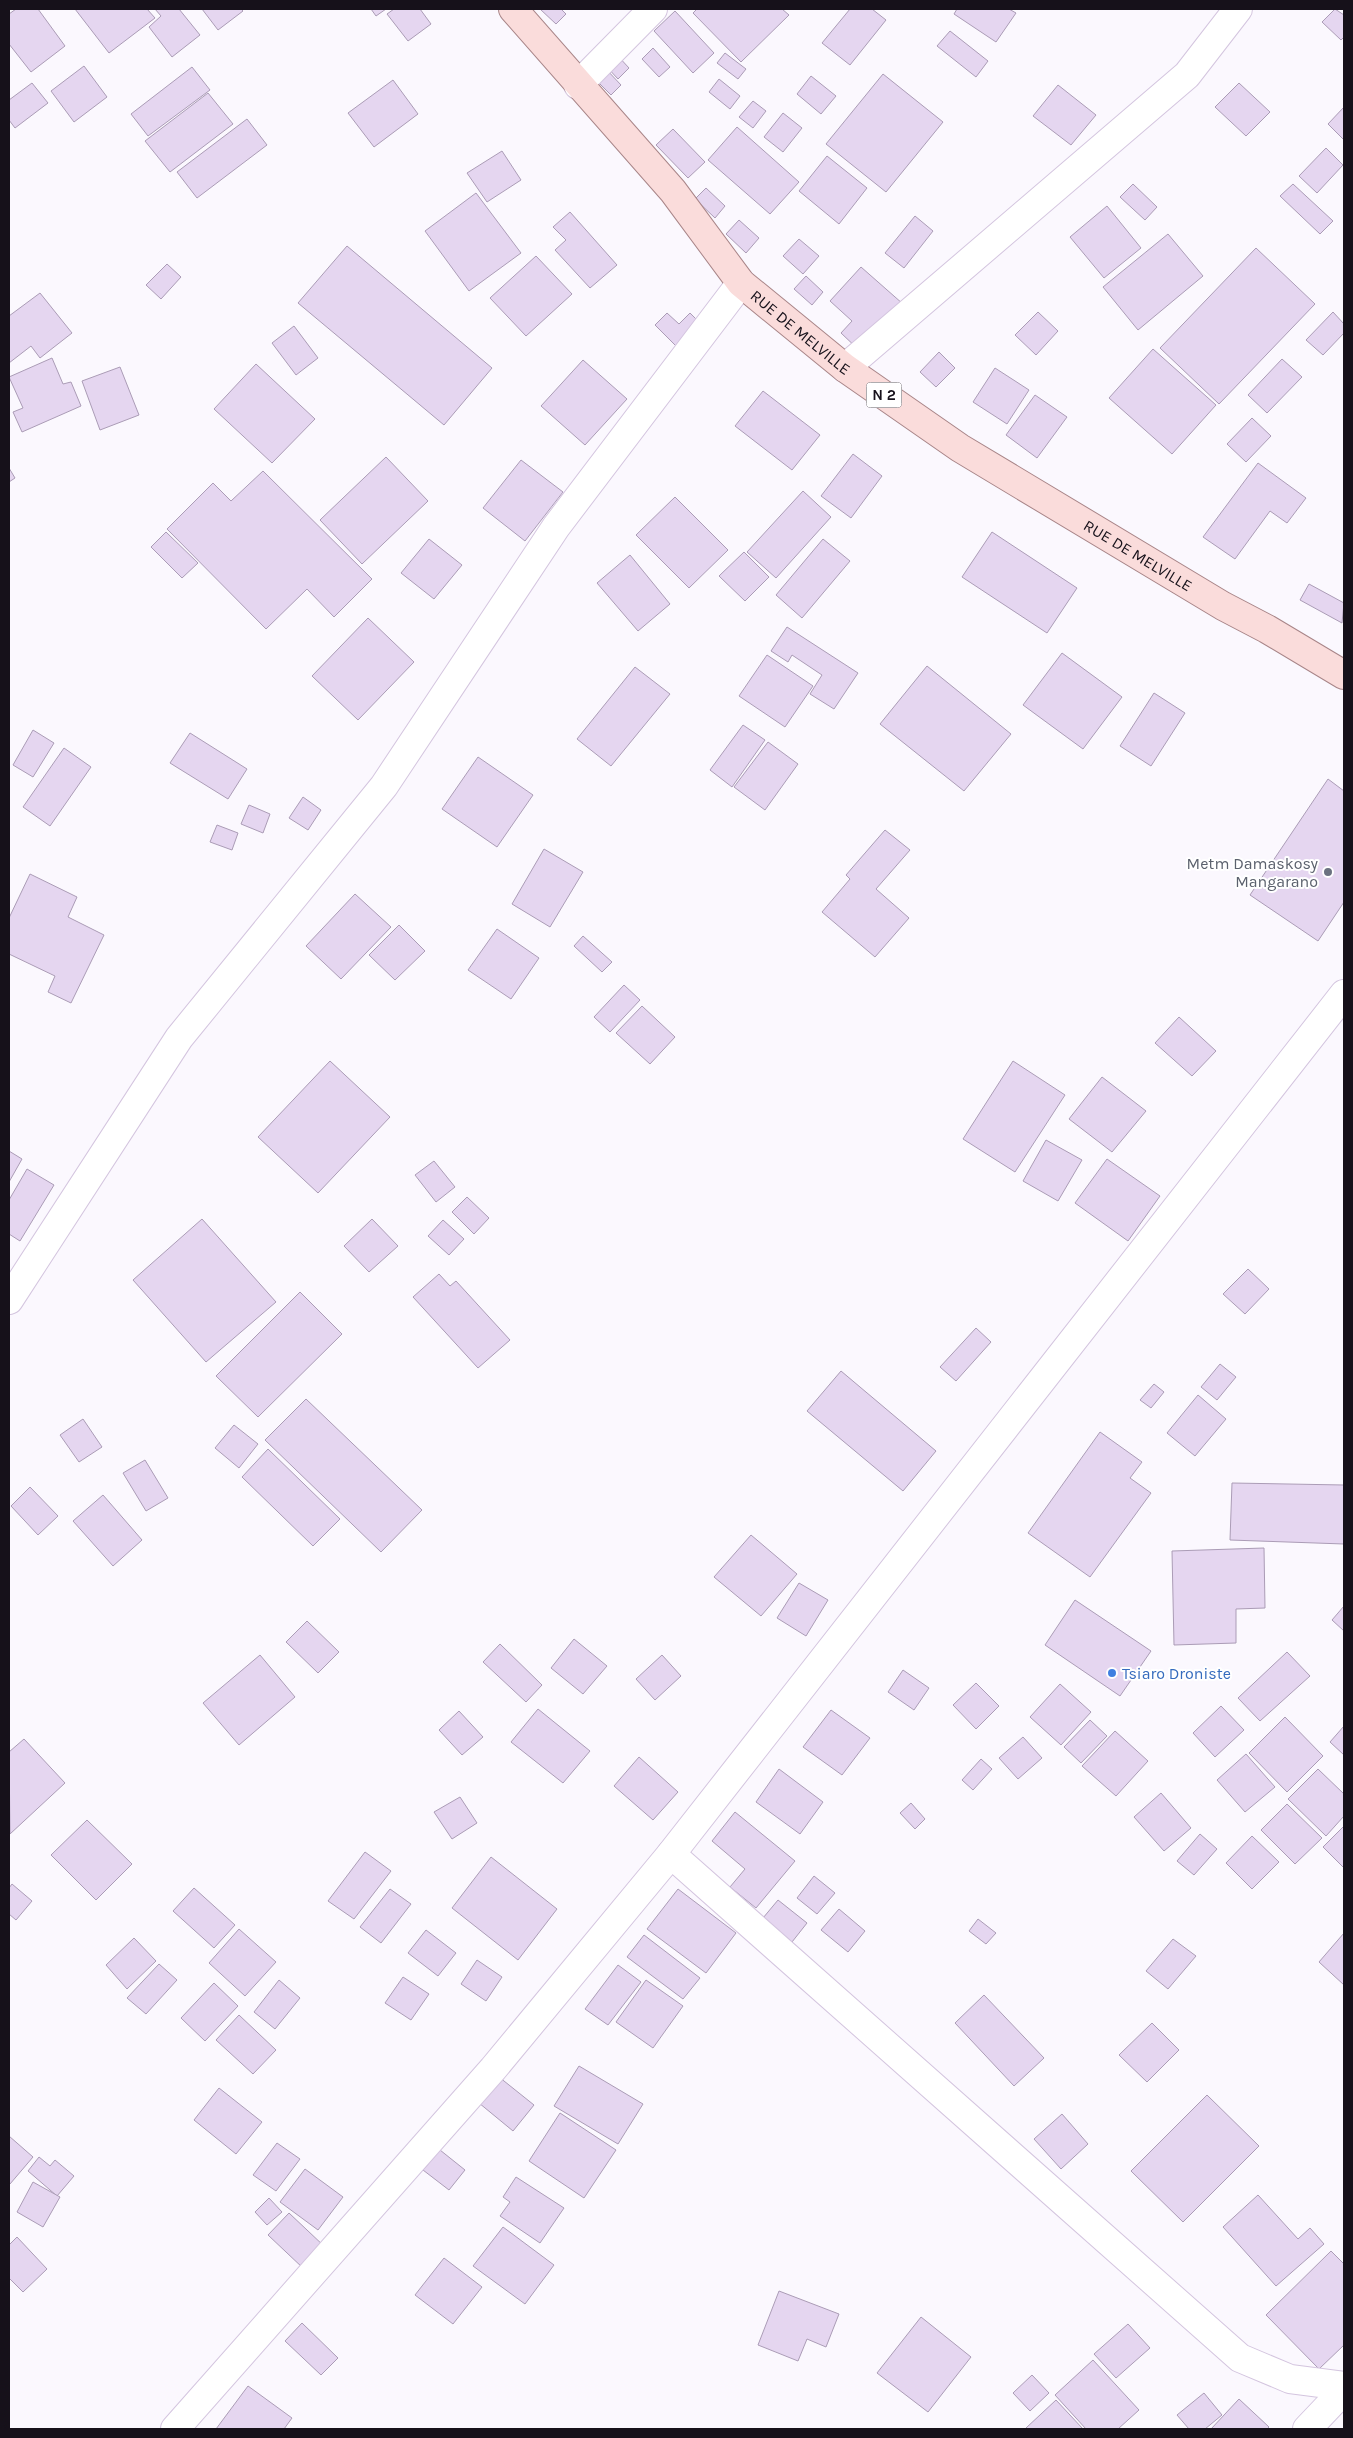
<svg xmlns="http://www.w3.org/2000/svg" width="1353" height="2438" font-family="Karla,sans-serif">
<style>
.building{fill:#e5d6f0;stroke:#ab9cb6}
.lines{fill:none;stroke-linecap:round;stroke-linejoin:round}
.minor-casing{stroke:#d4c5df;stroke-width:30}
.primary-casing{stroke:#a88588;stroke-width:30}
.minor{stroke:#fff;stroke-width:28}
.primary{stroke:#fadcdb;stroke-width:28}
.worship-dot{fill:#6b7280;stroke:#fff;stroke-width:2}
.shop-dot{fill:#3f7fe0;stroke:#fff;stroke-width:2}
.labels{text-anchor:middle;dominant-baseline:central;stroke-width:4;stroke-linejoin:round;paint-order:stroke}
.shield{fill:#fff;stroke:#5c585f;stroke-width:1}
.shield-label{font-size:15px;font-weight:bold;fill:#16111a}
.street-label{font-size:16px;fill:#16111a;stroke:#fff}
.worship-label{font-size:16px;fill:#5b616d;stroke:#fff;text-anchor:end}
.shop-label{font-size:16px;fill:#366cbe;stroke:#fff;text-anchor:start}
</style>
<rect width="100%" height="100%" fill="#fbf8fe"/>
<!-- building -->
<g class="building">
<path d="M16,9h22l27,37 -34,26 -22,-28v-30z"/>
<path d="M75,9h72l8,9 -46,35z"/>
<path d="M155,9h24l21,26 -28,22 -23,-30 12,-11z"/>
<path d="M202,9h39l2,2 -25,19z"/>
<path d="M371,9h15l-10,7z"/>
<path d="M394,9h26l11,15 -23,17 -21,-27z"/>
<path d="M540,9h21l5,5 -10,10z"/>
<path d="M697,9h85l7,6 -48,47 -48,-49z"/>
<path d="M850,9h22l14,11 -36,45 -28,-22z"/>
<path d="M957,9h52l7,4 -20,29 -42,-28z"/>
<path d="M1335,9l9,6v22l-3,3 -19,-18z"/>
<path d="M675,11l39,42 -21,20 -39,-42z"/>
<path d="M950,31l38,30 -12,16 -39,-31z"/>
<path d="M653,48l17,19 -11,10 -17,-18z"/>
<path d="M725,53l21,16 -8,10 -21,-16z"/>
<path d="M617,55l12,13 -11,11 -12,-13z"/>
<path d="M84,66l23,31 -33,25 -23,-31z"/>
<path d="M192,67l18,23 -62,46 -17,-22z"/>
<path d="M606,69l15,16 -10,10 -16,-16z"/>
<path d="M883,74l60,48 -57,70 -60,-48z"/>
<path d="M811,76l25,20 -15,18 -24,-20z"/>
<path d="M719,79l21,17 -10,13 -21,-17z"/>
<path d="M393,80l25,34 -44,33 -26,-34z"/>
<path d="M32,83l16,20 -33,25 -6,-8v-20z"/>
<path d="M1239,83l31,29 -24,24 -31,-29z"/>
<path d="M1058,85l38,30 -25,30 -38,-29z"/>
<path d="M208,93l25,31 -63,48 -25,-31z"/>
<path d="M753,101l13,10 -13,17 -14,-11z"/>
<path d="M1344,107v33l-16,-16z"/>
<path d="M783,113l19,15 -19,24 -19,-15z"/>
<path d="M247,119l20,26 -70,53 -20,-26z"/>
<path d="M737,127l62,55 -29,32 -62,-54z"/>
<path d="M673,129l32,33 -17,16 -32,-33z"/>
<path d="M1326,148l17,17 -26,28 -18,-17z"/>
<path d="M502,151l19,29 -34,22 -20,-29z"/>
<path d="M827,156l40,32 -28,36 -40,-33z"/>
<path d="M1133,184l24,23 -12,13 -25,-23z"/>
<path d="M1293,184l40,37 -13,13 -40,-38z"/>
<path d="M706,188l19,18 -10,12 -20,-19z"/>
<path d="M476,193l45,60 -52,38 -44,-60z"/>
<path d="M1107,206l34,42 -37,30 -34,-41z"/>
<path d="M570,212l47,53 -27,23 -35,-38 11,-10 -13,-13z"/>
<path d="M915,216l18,15 -29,37 -19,-15z"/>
<path d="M739,220l20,18 -13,15 -20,-19z"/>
<path d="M1168,234l35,42 -65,54 -35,-43z"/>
<path d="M799,239l20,17 -16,18 -20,-18z"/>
<path d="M347,246l145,122 -48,57 -146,-122z"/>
<path d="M1256,248l59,56 -96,100 -59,-56z"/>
<path d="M536,256l36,38 -46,42 -36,-38z"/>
<path d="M167,264l14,13 -20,22 -15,-14z"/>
<path d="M861,267l42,37 -43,47 -19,-18 11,-12 -22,-20z"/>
<path d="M806,276l17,16 -11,13 -18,-16z"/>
<path d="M40,293l32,40 -32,25 -9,-12 -22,17v-47z"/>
<path d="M1038,312l20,19 -22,24 -21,-20z"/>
<path d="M1333,312l11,12v9l-21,22 -17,-15z"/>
<path d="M667,313l12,11 11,-11 12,12 -23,24 -24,-24z"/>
<path d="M294,326l24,32 -22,17 -24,-32z"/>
<path d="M1153,349l63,56 -44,49 -63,-56z"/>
<path d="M939,352l16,16 -19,19 -16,-15z"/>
<path d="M52,358l11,26 8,-2 10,24 -59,26 -9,-20 10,-4 -14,-31z"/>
<path d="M1282,359l20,18 -35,36 -19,-18z"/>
<path d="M583,360l44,39 -42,46 -44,-39z"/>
<path d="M256,364l59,55 -43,44 -58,-54z"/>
<path d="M120,367l19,48 -39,15 -18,-49z"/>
<path d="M995,368l34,22 -22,34 -34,-22z"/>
<path d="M763,391l57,44 -28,35 -57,-44z"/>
<path d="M1035,395l32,22 -30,41 -31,-23z"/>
<path d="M1252,418l19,18 -25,26 -19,-18z"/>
<path d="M853,454l29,22 -31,42 -30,-22z"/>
<path d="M386,457l42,44 -66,63 -42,-44z"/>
<path d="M521,460l42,32 -38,49 -42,-33z"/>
<path d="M1258,463l48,35 -19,25 -17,-12 -35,48 -32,-22z"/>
<path d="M9,468l6,10 -6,4z"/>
<path d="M263,471l109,108 -38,38 -27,-28 -41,40 -99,-100 46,-46 18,18z"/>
<path d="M803,491l28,26 -55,61 -29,-26z"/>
<path d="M675,497l53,53 -39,38 -53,-53z"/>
<path d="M166,532l32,31 -16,15 -31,-31z"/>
<path d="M992,532l85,56 -30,45 -85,-56z"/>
<path d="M429,539l33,26 -28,34 -33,-26z"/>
<path d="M823,539l27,22 -48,57 -26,-23z"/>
<path d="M744,552l25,25 -24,24 -26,-25z"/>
<path d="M630,555l40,49 -32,27 -41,-48z"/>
<path d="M1309,584l35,19 -2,20 -42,-23z"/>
<path d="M368,618l46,44 -56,58 -46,-44z"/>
<path d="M787,627l71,46 -24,36 -24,-15 12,-19 -30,-20 -4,7 -17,-11z"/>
<path d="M1062,653l60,44 -39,52 -60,-44z"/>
<path d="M767,655l46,31 -28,41 -46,-31z"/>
<path d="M927,666l84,68 -47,57 -84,-67z"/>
<path d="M635,667l35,27 -59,72 -34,-27z"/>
<path d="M1154,693l31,20 -34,53 -31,-20z"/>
<path d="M743,725l22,15 -33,47 -22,-17z"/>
<path d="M33,730l21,13 -21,34 -20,-12z"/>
<path d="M190,733l57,36 -19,30 -58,-36z"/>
<path d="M768,742l30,22 -33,46 -31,-23z"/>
<path d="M64,748l27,19 -41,59 -27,-19z"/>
<path d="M478,757l55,38 -36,52 -55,-38z"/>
<path d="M1328,779l16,12v111l-26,39 -68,-46z"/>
<path d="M303,797l18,13 -13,20 -19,-12z"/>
<path d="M249,805l21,9 -7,19 -22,-9z"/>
<path d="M217,825l21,8 -6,17 -22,-8z"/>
<path d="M885,830l25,20 -34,39 33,29 -34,39 -53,-45 28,-33 -4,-4z"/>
<path d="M544,849l39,23 -33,55 -38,-23z"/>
<path d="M30,874l47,23 -9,20 36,18 -33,68 -23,-11 7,-16 -46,-22v-36z"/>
<path d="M355,894l36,33 -50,52 -35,-33z"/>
<path d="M399,925l26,26 -30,29 -26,-25z"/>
<path d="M497,929l42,29 -28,41 -43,-29z"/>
<path d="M583,936l29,26 -10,10 -28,-26z"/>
<path d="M624,985l16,15 -30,32 -16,-15z"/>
<path d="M642,1006l33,31 -25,27 -34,-31z"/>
<path d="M1179,1017l37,34 -24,25 -37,-33z"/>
<path d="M330,1061l60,56 -72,76 -60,-56z"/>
<path d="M1013,1061l52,34 -50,77 -52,-33z"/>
<path d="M1102,1077l44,34 -34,41 -43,-33z"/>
<path d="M1046,1140l36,20 -24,41 -35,-20z"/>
<path d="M9,1151l13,8 -13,23z"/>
<path d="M1107,1159l53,37 -32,45 -53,-38z"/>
<path d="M434,1161l21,26 -19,15 -21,-27z"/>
<path d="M27,1169l27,16 -34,56 -11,-7v-34z"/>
<path d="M467,1197l22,21 -15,16 -22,-22z"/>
<path d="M202,1219l74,83 -70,60 -73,-82z"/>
<path d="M372,1219l26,27 -29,26 -25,-26z"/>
<path d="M443,1220l21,19 -15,16 -21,-19z"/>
<path d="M1248,1269l21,20 -24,25 -22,-20z"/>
<path d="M439,1274l11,12 6,-5 54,59 -32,28 -65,-71z"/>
<path d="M300,1292l42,42 -84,83 -42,-41z"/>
<path d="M976,1328l15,14 -35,39 -16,-14z"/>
<path d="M1220,1364l16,13 -19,23 -16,-13z"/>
<path d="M841,1371l95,80 -33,40 -96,-80z"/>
<path d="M1154,1384l10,8 -13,16 -11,-8z"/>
<path d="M1198,1395l28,24 -31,37 -28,-23z"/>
<path d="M306,1399l116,111 -41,42 -116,-112z"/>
<path d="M83,1419l19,28 -23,15 -19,-27z"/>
<path d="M234,1425l24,19 -19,24 -24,-20z"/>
<path d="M1100,1432l42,30 -12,16 21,15 -61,84 -62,-44z"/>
<path d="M268,1449l72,70 -27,27 -71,-69z"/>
<path d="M145,1460l23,38 -22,13 -23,-38z"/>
<path d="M1232,1483l112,2v59l-114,-4z"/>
<path d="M30,1487l28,29 -20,19 -27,-29z"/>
<path d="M103,1495l39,45 -29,26 -40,-45z"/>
<path d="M751,1535l46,39 -36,42 -47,-39z"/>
<path d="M1264,1548l1,60 -29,1v34l-62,2 -2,-94z"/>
<path d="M799,1583l29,17 -22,36 -29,-18z"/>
<path d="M1075,1600l76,51 -31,45 -75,-51z"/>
<path d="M1344,1606v25l-12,-11z"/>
<path d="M307,1621l32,31 -21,21 -32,-31z"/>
<path d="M574,1639l33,27 -24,28 -32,-26z"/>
<path d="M500,1644l42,41 -16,17 -43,-40z"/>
<path d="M1287,1652l23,24 -50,45 -22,-23z"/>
<path d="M260,1655l35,42 -56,48 -36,-42z"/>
<path d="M662,1655l19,21 -26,24 -19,-21z"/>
<path d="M903,1670l26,18 -15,22 -26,-18z"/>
<path d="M976,1683l23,23 -23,23 -23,-24z"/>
<path d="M1060,1684l31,28 -30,33 -31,-28z"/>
<path d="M1221,1706l23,24 -29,27 -22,-24z"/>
<path d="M538,1709l52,42 -27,32 -52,-41z"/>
<path d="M831,1710l39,28 -28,37 -39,-28z"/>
<path d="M459,1711l24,26 -21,18 -23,-25z"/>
<path d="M1285,1717l38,39 -36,36 -38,-39z"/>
<path d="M1090,1720l17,16 -26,27 -17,-16z"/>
<path d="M1344,1726v29l-14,-13z"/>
<path d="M1115,1731l33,30 -32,35 -34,-30z"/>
<path d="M1023,1737l19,21 -24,21 -19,-21z"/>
<path d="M24,1739l41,44 -55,51 -1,-82z"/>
<path d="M1246,1754l29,33 -30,25 -28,-32z"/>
<path d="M639,1757l39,35 -25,28 -39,-34z"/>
<path d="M981,1759l11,10 -19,21 -11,-10z"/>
<path d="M779,1769l44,33 -23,32 -44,-32z"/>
<path d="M1318,1769l26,25v22l-18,20 -38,-37z"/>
<path d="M1161,1793l30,35 -27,23 -30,-34z"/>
<path d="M460,1797l17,26 -25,16 -18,-27z"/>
<path d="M911,1803l14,16 -10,10 -15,-16z"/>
<path d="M1287,1804l35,34 -27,26 -34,-34z"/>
<path d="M735,1812l60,49 -39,47 -26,-21 15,-18 -33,-28z"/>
<path d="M87,1820l45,44 -36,36 -45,-45z"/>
<path d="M1344,1826v42l-21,-21z"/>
<path d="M1200,1834l17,15 -23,26 -17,-14z"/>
<path d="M1252,1836l27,26 -27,27 -26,-26z"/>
<path d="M365,1852l26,19 -37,48 -26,-18z"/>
<path d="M491,1857l66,52 -39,51 -66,-52z"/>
<path d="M814,1876l21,17 -18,21 -20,-16z"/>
<path d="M12,1884l20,17 -16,19 -7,-6v-26z"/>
<path d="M194,1888l41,37 -21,23 -41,-37z"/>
<path d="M390,1889l21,15 -30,39 -21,-16z"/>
<path d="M678,1889l58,44 -30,40 -59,-44z"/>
<path d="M778,1900l29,23 -15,19 -29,-24z"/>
<path d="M839,1909l26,22 -17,21 -27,-22z"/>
<path d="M978,1919l18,14 -10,11 -17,-13z"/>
<path d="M239,1929l37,33 -31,34 -36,-33z"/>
<path d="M426,1930l30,23 -18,23 -30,-23z"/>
<path d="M1344,1933v52l-25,-23z"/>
<path d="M644,1935l56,43 -17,21 -56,-42z"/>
<path d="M134,1938l22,23 -29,28 -21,-24z"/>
<path d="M1173,1939l23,17 -28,33 -22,-18z"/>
<path d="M477,1960l25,17 -16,24 -25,-17z"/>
<path d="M159,1964l18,16 -31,34 -19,-16z"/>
<path d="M618,1965l23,17 -33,43 -23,-16z"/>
<path d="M403,1977l26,17 -18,26 -26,-17z"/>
<path d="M279,1980l21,18 -25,31 -21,-17z"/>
<path d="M646,1980l37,26 -30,42 -37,-26z"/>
<path d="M214,1983l24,23 -33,35 -24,-23z"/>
<path d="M984,1995l60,63 -30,28 -59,-63z"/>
<path d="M239,2015l37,35 -23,24 -37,-34z"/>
<path d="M1152,2023l27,27 -32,32 -28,-27z"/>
<path d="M579,2066l64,38 -25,40 -64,-38z"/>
<path d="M499,2077l35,28 -21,26 -34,-28z"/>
<path d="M219,2088l43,34 -26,32 -42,-34z"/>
<path d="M1207,2095l52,51 -76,76 -52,-51z"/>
<path d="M560,2113l56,37 -32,48 -55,-37z"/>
<path d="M1062,2114l26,30 -27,25 -27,-30z"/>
<path d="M9,2136l24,21 -23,27 -1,-1z"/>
<path d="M277,2143l23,16 -24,32 -23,-16z"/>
<path d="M440,2150l25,20 -16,20 -26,-20z"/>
<path d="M39,2157l11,9 5,-6 19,16 -17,20 -29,-25z"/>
<path d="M305,2169l38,28 -25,33 -38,-28z"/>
<path d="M516,2177l48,31 -24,35 -40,-27 10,-14 -7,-5z"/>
<path d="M33,2182l27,15 -17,30 -26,-15z"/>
<path d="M1258,2195l40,44 12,-11 14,16 -48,42 -53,-59z"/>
<path d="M269,2198l13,14 -15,13 -12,-13z"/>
<path d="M289,2213l36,34 -21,22 -36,-34z"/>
<path d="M503,2227l51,38 -29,39 -52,-38z"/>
<path d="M17,2237l30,32 -24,23 -14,-14v-33z"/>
<path d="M1331,2251l13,13v81l-25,24 -53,-54z"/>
<path d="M444,2258l38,29 -29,37 -38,-29z"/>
<path d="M779,2291l60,23 -13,33 -19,-8 -9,22 -40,-16z"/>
<path d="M921,2317l50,40 -43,55 -51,-39z"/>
<path d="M302,2323l36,35 -17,17 -36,-34z"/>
<path d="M1128,2324l22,24 -34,30 -22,-24z"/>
<path d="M1093,2360l46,50 -21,19h-32l-31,-34z"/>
<path d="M1032,2375l17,18 -19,18 -17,-18z"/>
<path d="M248,2386l44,32 -8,11h-68z"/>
<path d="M1204,2393l18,22 -17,14h-16l-12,-14z"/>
<path d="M1239,2399l30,28 -2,2h-56z"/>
<path d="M1056,2400l27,29h-55l-2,-1z"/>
</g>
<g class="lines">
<!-- minor casing -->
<g class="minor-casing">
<g id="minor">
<path d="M578,85l75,-76"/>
<path d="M845,368l342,-293 51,-66"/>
<path d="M9,1300l170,-262 205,-252 172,-259 185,-244"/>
<path d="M671,1854l569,504 50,21 54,7"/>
<path d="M175,2429l318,-360 178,-215 673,-860"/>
<path d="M1307,2429l37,-39"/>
</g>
</g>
<!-- primary casing -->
<g class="primary-casing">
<g id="primary">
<path id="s1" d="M513,9l160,182 68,92 104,85 115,80 263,158 44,23 77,46"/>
</g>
</g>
<!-- minor -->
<use href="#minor" class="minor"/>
<!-- primary -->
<use href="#primary" class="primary"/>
</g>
<!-- markers -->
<circle class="worship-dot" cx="1328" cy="872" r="5"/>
<circle class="shop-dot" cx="1112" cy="1673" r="5"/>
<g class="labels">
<!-- shield labels -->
<rect class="shield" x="866.5" y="382.5" width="35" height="25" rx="4"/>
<g class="shield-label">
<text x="884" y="395">N 2</text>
</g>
<!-- street labels -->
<g class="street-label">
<text stroke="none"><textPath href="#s1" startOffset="434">RUE DE MELVILLE</textPath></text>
<text stroke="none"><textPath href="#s1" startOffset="839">RUE DE MELVILLE</textPath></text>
</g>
<!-- worship labels -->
<g class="worship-label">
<text x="1318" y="863">Metm Damaskosy<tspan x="1318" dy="18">Mangarano</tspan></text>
</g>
<!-- shop labels -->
<g class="shop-label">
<text x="1122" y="1673">Tsiaro Droniste</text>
</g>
</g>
<!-- border -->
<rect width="1353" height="2438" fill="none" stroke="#16111a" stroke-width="20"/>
</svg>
